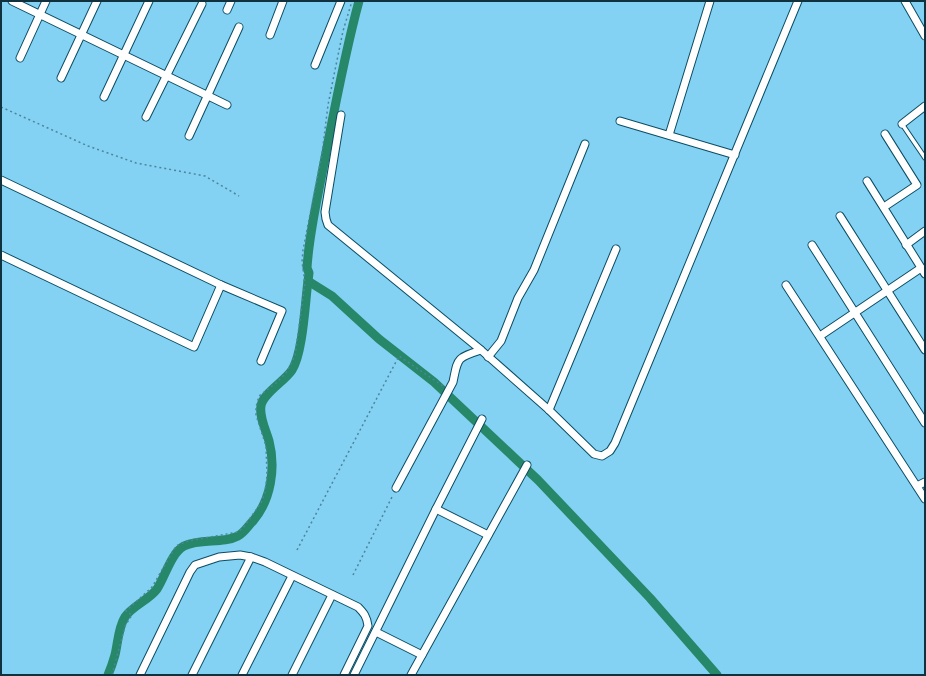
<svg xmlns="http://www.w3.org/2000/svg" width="926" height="676" font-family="Quicksand,sans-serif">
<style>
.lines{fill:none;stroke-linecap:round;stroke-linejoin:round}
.canal{stroke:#278769;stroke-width:9}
.service-casing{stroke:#0a4d64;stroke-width:5.5}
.minor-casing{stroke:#0a4d64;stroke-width:9}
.path{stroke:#4c859d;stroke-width:1.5;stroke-dasharray:2 3;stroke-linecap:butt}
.service{stroke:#fff;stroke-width:3.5}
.minor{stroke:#fff;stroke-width:7}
</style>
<rect width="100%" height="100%" fill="#83d1f3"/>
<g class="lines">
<!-- canal -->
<g class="canal">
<path d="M308,281l24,15 47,43 55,43 104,98 112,118 67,77"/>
<path d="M108,675c3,-7 5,-13 7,-20 3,-12 3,-27 10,-38 7,-11 24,-17 32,-28 8,-12 14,-36 27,-43 16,-8 39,-2 54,-10 6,-3 10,-10 15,-15 18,-21 23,-53 16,-80 -3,-11 -10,-24 -8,-35 1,-12 24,-25 31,-36 11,-17 13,-67 16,-89l1,-8 -2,-5c2,-34 10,-67 16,-100 11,-56 21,-112 36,-167"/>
</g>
<!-- service casing -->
<g class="service-casing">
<path id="service" d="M902,124l23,34"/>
</g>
<!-- minor casing -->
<g class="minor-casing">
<g id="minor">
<path d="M12,1l215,104"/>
<path d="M905,1l20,35"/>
<path d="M227,10l4,-9"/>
<path d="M270,35l13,-34"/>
<path d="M20,58l26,-57"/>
<path d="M315,65l26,-64"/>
<path d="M61,78l36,-77"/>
<path d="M104,97l45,-96"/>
<path d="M341,115l-16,97 1,7 2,6 153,125 68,60 45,44 8,2 8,-5 5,-8 183,-442"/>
<path d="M146,117l56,-113"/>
<path d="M620,121l115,34"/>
<path d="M902,124l23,-18"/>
<path d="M669,135l41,-134"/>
<path d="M189,136l50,-109"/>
<path d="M1,180l220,105 61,26 -21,50"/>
<path d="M867,181l58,93"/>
<path d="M884,207l33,-22 -32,-51"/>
<path d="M840,216l85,134"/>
<path d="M812,245l113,178"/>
<path d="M906,245l19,-14"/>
<path d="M1,255l193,92 27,-62"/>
<path d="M786,285l139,214"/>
<path d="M820,336l101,-68"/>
<path d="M488,357l13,-16 17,-43 16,-28 51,-126"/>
<path d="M549,410l67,-161"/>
<path d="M917,486l8,-4"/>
<path d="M396,488l57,-106c5,-24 3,-24 28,-32"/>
<path d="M436,509l52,26"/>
<path d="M376,632l46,23"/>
<path d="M140,675l50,-103 5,-7 24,-8 21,-2 11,2 14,5 93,45c6,6 9,10 10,19l-24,49"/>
<path d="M192,675l59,-118"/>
<path d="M242,675l50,-99"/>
<path d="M292,675l40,-80"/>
<path d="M354,675l82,-166 46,-90"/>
<path d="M411,675l116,-210"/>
</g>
</g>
<!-- path -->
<g class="path">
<path d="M1,107l87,39 48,17 69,13 34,20"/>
<path d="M297,550l102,-194 44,30"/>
<path d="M353,575l40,-80"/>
<path d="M112,675l13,-49 7,-11 -6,-4 26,-24 24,-41 12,-5 50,-9 5,-4 18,-25 4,-10 2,-18 -1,-29 -10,-31v-8l3,-11 17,-13 10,-10 9,-17 10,-73 -3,-21 1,-12 19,-96 6,-49 6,-30 9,-44 9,-30"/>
</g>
<!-- service -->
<use href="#service" class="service"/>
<!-- minor -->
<use href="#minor" class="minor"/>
</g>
<!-- border -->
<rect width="926" height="676" fill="none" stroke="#10313e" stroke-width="4"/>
</svg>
